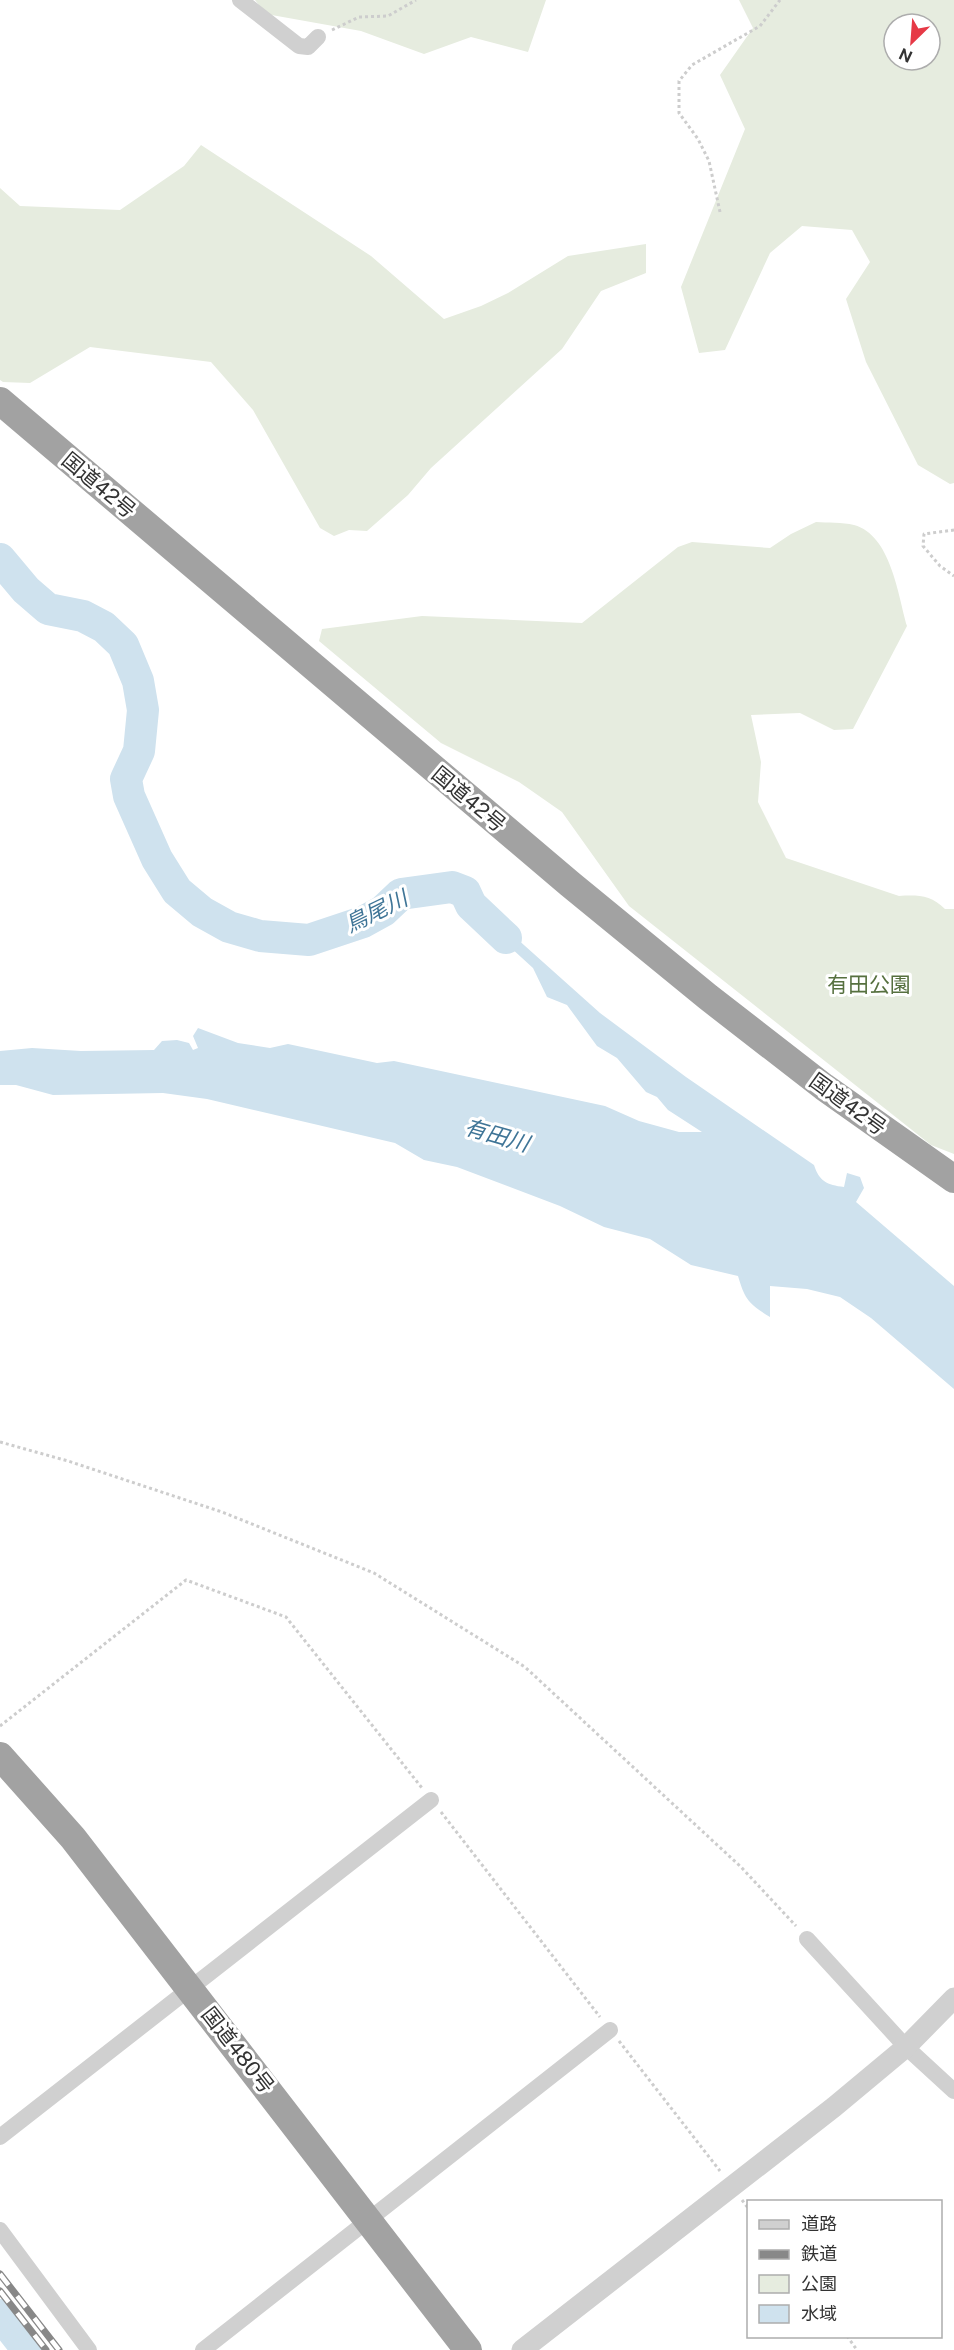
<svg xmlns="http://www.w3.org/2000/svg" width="954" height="2350" font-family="'Public Sans','Noto Sans JP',sans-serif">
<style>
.green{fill:#e6ecdf;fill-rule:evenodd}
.water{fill:#cfe2ee}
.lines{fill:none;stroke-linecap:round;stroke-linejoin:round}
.river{stroke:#cfe2ee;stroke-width:32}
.path{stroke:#cdcdcd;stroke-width:3;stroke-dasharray:3 3;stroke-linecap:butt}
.minor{stroke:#d0d0d0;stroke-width:16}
.tertiary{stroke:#d0d0d0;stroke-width:21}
.trunk{stroke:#a2a2a2;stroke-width:28}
.rail-casing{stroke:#888;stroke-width:7}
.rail{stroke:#fff;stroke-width:4.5;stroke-dasharray:14;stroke-linecap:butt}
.labels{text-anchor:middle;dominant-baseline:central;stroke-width:6;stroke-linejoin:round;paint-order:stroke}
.street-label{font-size:21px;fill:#333;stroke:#fff}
.park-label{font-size:21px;fill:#56703f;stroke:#fff}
.water-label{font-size:22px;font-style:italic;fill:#3f7597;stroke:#fff}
</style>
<rect width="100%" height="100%" fill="#fff"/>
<!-- green -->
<g class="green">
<path d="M255,0h291l-18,52 -57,-15 -47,17 -63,-23 -95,-17z"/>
<path d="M739,0h215v483l-4,1 -32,-19 -52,-103 -20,-63 24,-37 -18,-32 -50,-4 -32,27 -45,97 -26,3 -18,-66 64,-158 -25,-54 33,-47zM894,24h36v36h-36z"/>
<path d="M201,145l170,111 73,63 37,-13 27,-13 60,-37 78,-12v29l-45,18 -39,58 -131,119 -23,27 -41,36 -18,-1 -15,6 -14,-8 -67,-118 -42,-48 -121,-15 -60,36 -27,-1 -3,-2v-192l20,18 100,4 64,-44z"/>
<path d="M816,522c12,1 26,0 38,3 37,10 44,70 53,101l-54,103 -19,1 -34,-17 -49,2 10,47 -3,40 28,56 113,38c19,-1 32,-1 46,13h9v245l-23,-9 -302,-239 -67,-94 -43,-30 -78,-39 -122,-102 3,-12 100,-13 160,7 96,-76 14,-5 78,6 21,-14z"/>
</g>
<!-- water -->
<path class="water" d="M472,910l16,3 112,100 86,64 128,88c5,16 13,20 30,22l3,-14 13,4 4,11 -8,14 98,84v103l-83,-71 -31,-21 -33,-8 -37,-3v31c-21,-13 -25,-17 -32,-41l-47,-11 -41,-26 -46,-12 -44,-21 -103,-39 -33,-7 -29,-17 -188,-44 -44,-6 -110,2 -37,-10h-16v-34l32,-3 49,3 73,-1 8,-9 15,-1 12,3 4,7 5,-2 -5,-12 5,-8 40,15 32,5 18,-4 89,19 17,-2 211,45 34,15 40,11h23l-34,-22 -11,-13 -11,-5 -29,-34 -20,-12 -30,-41 -20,-8 -14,-29 -23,-21 -23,-11z"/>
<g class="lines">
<!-- river -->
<g class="river">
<path d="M0,559l26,31 22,19 35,7 21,11 19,18 15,36 5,29 -4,41 -13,28 3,17 28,63 20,32 25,21 27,15 31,9 49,4 54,-18 20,-11 18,-17 51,-7 13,5 6,13 35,33"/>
<path d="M0,2315l28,35"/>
</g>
<!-- path -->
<g class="path">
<path d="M332,30l27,-13 29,-1 28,-16"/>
<path d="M720,212l-11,-51 -11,-22 -19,-26v-32l13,-16 68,-39 20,-26"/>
<path d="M954,530l-30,4 -1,12 17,20 14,10"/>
<path d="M0,1442l68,19 154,51 152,61 151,94 216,200 55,59"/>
<path d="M0,1726l186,-146 100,37 136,171"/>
<path d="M441,1812l159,205"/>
<path d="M619,2041l101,130"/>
<path d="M742,2200l6,8"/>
<path d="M847,2336l10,14"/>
</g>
<!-- minor -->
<g class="minor">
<path d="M240,0l59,46 9,1 10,-10"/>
<path d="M807,1939l99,108 48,44"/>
<path d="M0,2137l431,-337"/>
<path d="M0,2230l89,120"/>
<path d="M203,2350l407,-320"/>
</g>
<!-- tertiary -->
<path class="tertiary" d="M522,2350l312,-243 72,-60 48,-49"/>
<!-- trunk -->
<g class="trunk">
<path d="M0,401l570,483 138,113 116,90 130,92"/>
<path d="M0,1756l73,82 395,512"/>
</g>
<!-- rail casing -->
<g class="rail-casing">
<g id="rail">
<path d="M0,2274l59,76"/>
<path d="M0,2291l46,59"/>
</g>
</g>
<!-- rail -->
<use href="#rail" class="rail"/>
</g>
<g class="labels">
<!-- street labels -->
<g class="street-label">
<text transform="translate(99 485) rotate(40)">国道42号</text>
<text transform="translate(469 799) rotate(40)">国道42号</text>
<text transform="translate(848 1104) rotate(36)">国道42号</text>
<text transform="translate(238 2050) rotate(52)">国道480号</text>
</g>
<!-- park labels -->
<g class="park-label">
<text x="869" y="984">有田公園</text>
</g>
<!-- water labels -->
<g class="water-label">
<text transform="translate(376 911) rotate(-26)">鳥尾川</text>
<text transform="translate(497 1135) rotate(16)">有田川</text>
</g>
</g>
<!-- legend -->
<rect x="747" y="2200" width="195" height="138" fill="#ffffff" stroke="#adadad" stroke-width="1.5"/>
<rect x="759" y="2220" width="30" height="9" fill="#d0d0d0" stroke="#adadad" stroke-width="1.5"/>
<text x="801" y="2230" font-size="18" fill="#333333">道路</text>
<rect x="759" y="2250" width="30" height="9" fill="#888888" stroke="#adadad" stroke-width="1.5"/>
<text x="801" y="2260" font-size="18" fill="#333333">鉄道</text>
<rect x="759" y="2275" width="30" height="18" fill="#e6ecdf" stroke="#adadad" stroke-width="1.5"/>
<text x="801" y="2290" font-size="18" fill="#333333">公園</text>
<rect x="759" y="2305" width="30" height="18" fill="#cfe2ee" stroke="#adadad" stroke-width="1.5"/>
<text x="801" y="2320" font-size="18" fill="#333333">水域</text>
<!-- north arrow -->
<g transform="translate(912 42) rotate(205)"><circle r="28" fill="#ffffff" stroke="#adadad" stroke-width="1.5"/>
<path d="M0-4.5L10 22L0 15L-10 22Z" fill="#e63946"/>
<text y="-9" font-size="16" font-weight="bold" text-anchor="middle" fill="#333333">N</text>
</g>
</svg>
